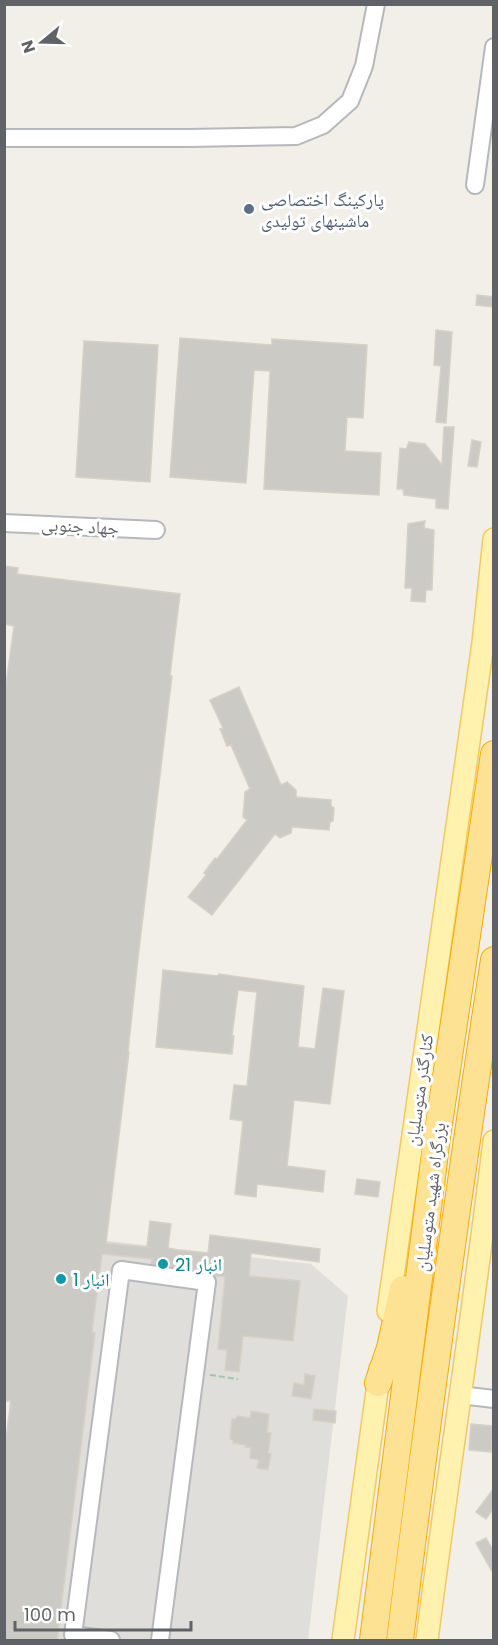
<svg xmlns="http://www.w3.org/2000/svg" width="498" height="1645" font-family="Poppins,'Noto Naskh Arabic',sans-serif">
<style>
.industrial{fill:#e0deda}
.building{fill:#cccac5;stroke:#d6d1c6;stroke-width:1.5}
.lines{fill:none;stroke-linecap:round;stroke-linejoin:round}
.minor-casing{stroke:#b5b8bc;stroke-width:20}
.major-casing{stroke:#f2c960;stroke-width:24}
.highway-casing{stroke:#f9ab00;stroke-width:28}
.path{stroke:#9cc7a9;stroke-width:2;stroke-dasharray:6 3;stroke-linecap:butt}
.minor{stroke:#fff;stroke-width:16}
.major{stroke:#fff2af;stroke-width:21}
.highway{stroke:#fde293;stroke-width:26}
.service-dot{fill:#5c6f8a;stroke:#fff;stroke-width:2}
.culture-dot{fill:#0f9aa8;stroke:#fff;stroke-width:2}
.labels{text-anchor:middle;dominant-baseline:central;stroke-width:6;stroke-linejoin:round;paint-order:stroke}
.service-label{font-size:18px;fill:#4e5e75;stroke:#fff;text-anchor:start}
.street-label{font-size:18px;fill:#5f6368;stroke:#fff}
.culture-label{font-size:18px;fill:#0d838f;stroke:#fff;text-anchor:start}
</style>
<rect width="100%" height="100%" fill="#f1efe8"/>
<!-- industrial -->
<path class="industrial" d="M30,1232l281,32 37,32 -40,344h-303v-197z"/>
<!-- building -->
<g class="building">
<path d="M477,295l17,2v10l-18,-2z"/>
<path d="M436,330l16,2 -6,91 -10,-1 5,-56 -7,-1z"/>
<path d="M180,338l92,7v-6l95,6 -4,73 -16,-1 -2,34 36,2 -2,42 -115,-6 6,-118 -16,-1 -8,113 -76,-6z"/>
<path d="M84,341l74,4 -8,137 -74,-5z"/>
<path d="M444,427h10l-6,82 -12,-1v-9l-32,-4 -1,-6h-6l3,-41 6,1 3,-7 16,2 17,21z"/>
<path d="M472,440l9,2 -4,25 -9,-1z"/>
<path d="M425,521l-1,7 10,2 -2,60h-6l-1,12 -14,-1 1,-13h-7l3,-64z"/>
<path d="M4,566l14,2 -1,6 163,20 -10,81 2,1 -34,282 -10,94h1l-23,191 41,4 3,-26 21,3 -3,24 9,2 31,3 2,-18 110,14 -1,13 -68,-9 -2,23 51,5 -7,60 -50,-5 -4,36 -14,-2 2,-20 -9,-1 7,-72 -10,-1 -7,-4 -57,-8 1,-5 -50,-5 -10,78 3,1 -38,308h-53v-187l7,-53h-7v-702l10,-73 -10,-2z"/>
<path d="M239,687l42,98 6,-3 9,8v7l35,3v6l3,2 -1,13 -3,1 -1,8 -37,-3 -1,6 -11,5 -5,-4 -63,81 -24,-18 18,-22 -2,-2 11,-15 2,1 30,-39 -4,-3 2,-25 5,-3 -19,-44 -4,1 -7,-17 3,-1 -13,-28z"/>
<path d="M163,970l55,6 1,-2 85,12 -6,61 17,2 8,-61 21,3 -14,113 -36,-4 -7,66 38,5 -2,21 -66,-8 -1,13 -21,-3 8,-73 -13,-2 4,-34 13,1 10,-94 -19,-2 -6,46h2l-2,18 -76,-7z"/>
<path d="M357,1179l23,3 -2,15 -23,-3z"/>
<path d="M305,1374l10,2 -4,23 -19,-3 2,-13 10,2z"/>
<path d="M314,1409l22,2 -1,12 -22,-3z"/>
<path d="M251,1411l18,3 -2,18 4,1 -3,20 3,1 -3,16 -11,-2 2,-8 -9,-2 1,-10 -6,-1 1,-2 -13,-2v-3l-3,-1 2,-20h4l1,-3 13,2z"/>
<path d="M471,1424l22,2 -2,26 -22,-2z"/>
<path d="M494,1488v20l-8,11 -10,-7z"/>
<path d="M486,1538l8,14v23l-18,-32z"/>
</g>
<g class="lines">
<!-- minor casing -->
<g class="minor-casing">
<g id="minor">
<path d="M4,138h184l108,-2 27,-11 27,-24 14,-35 12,-62"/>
<path d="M475,185l19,-138"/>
<path d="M4,523l152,7"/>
<path d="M460,1395l34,4"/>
<path d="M111,1640l-38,-5 48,-365 86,12 -47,358"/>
</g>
</g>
<!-- major casing -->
<g class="major-casing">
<g id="major">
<path d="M388,1311l95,-668 11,-104"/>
<path d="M343,1640l37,-271"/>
<path d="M427,1640c21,-166 47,-332 67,-499"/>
</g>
</g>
<!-- highway casing -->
<g class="highway-casing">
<g id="highway">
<path d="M378,1383l12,-35 13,-59"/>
<path d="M373,1640l64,-503 57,-383"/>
<path d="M400,1640c28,-227 59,-454 94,-680"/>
</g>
</g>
<!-- path -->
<path class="path" d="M210,1375l28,4"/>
<!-- minor -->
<use href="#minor" class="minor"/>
<!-- major -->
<use href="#major" class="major"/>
<!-- highway -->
<use href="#highway" class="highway"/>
</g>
<!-- markers -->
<circle class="service-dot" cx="249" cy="209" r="6"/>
<g class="culture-dot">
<circle cx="163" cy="1264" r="6"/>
<circle cx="61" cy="1279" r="6"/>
</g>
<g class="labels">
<!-- service labels -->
<g class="service-label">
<text x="261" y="199">پارکینگ اختصاصی<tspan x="261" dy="21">ماشینهای تولیدی</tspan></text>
</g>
<!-- street labels -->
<g class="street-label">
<text transform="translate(80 526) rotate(3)">جهاد جنوبی</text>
<text transform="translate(419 1090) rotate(-82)">کنارگذر متوسلیان</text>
<text transform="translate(430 1197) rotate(-83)">بزرگراه شهید متوسلیان</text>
</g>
<!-- culture labels -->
<g class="culture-label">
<text x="175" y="1264">انبار 21</text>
<text x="73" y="1279">انبار 1</text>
</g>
</g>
<!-- border -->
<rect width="498" height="1645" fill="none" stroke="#5f6368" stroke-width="12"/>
<!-- north arrow -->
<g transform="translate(42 42) rotate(251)" stroke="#ffffff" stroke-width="4.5" paint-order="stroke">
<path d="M0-4.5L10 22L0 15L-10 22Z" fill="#5f6368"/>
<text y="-9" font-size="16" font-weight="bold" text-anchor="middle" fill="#5f6368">N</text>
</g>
<!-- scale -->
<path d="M15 1621v9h176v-9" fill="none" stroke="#5f6368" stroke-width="3"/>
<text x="24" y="1621" font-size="18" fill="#5f6368" stroke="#ffffff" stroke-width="4.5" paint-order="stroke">100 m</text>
</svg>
